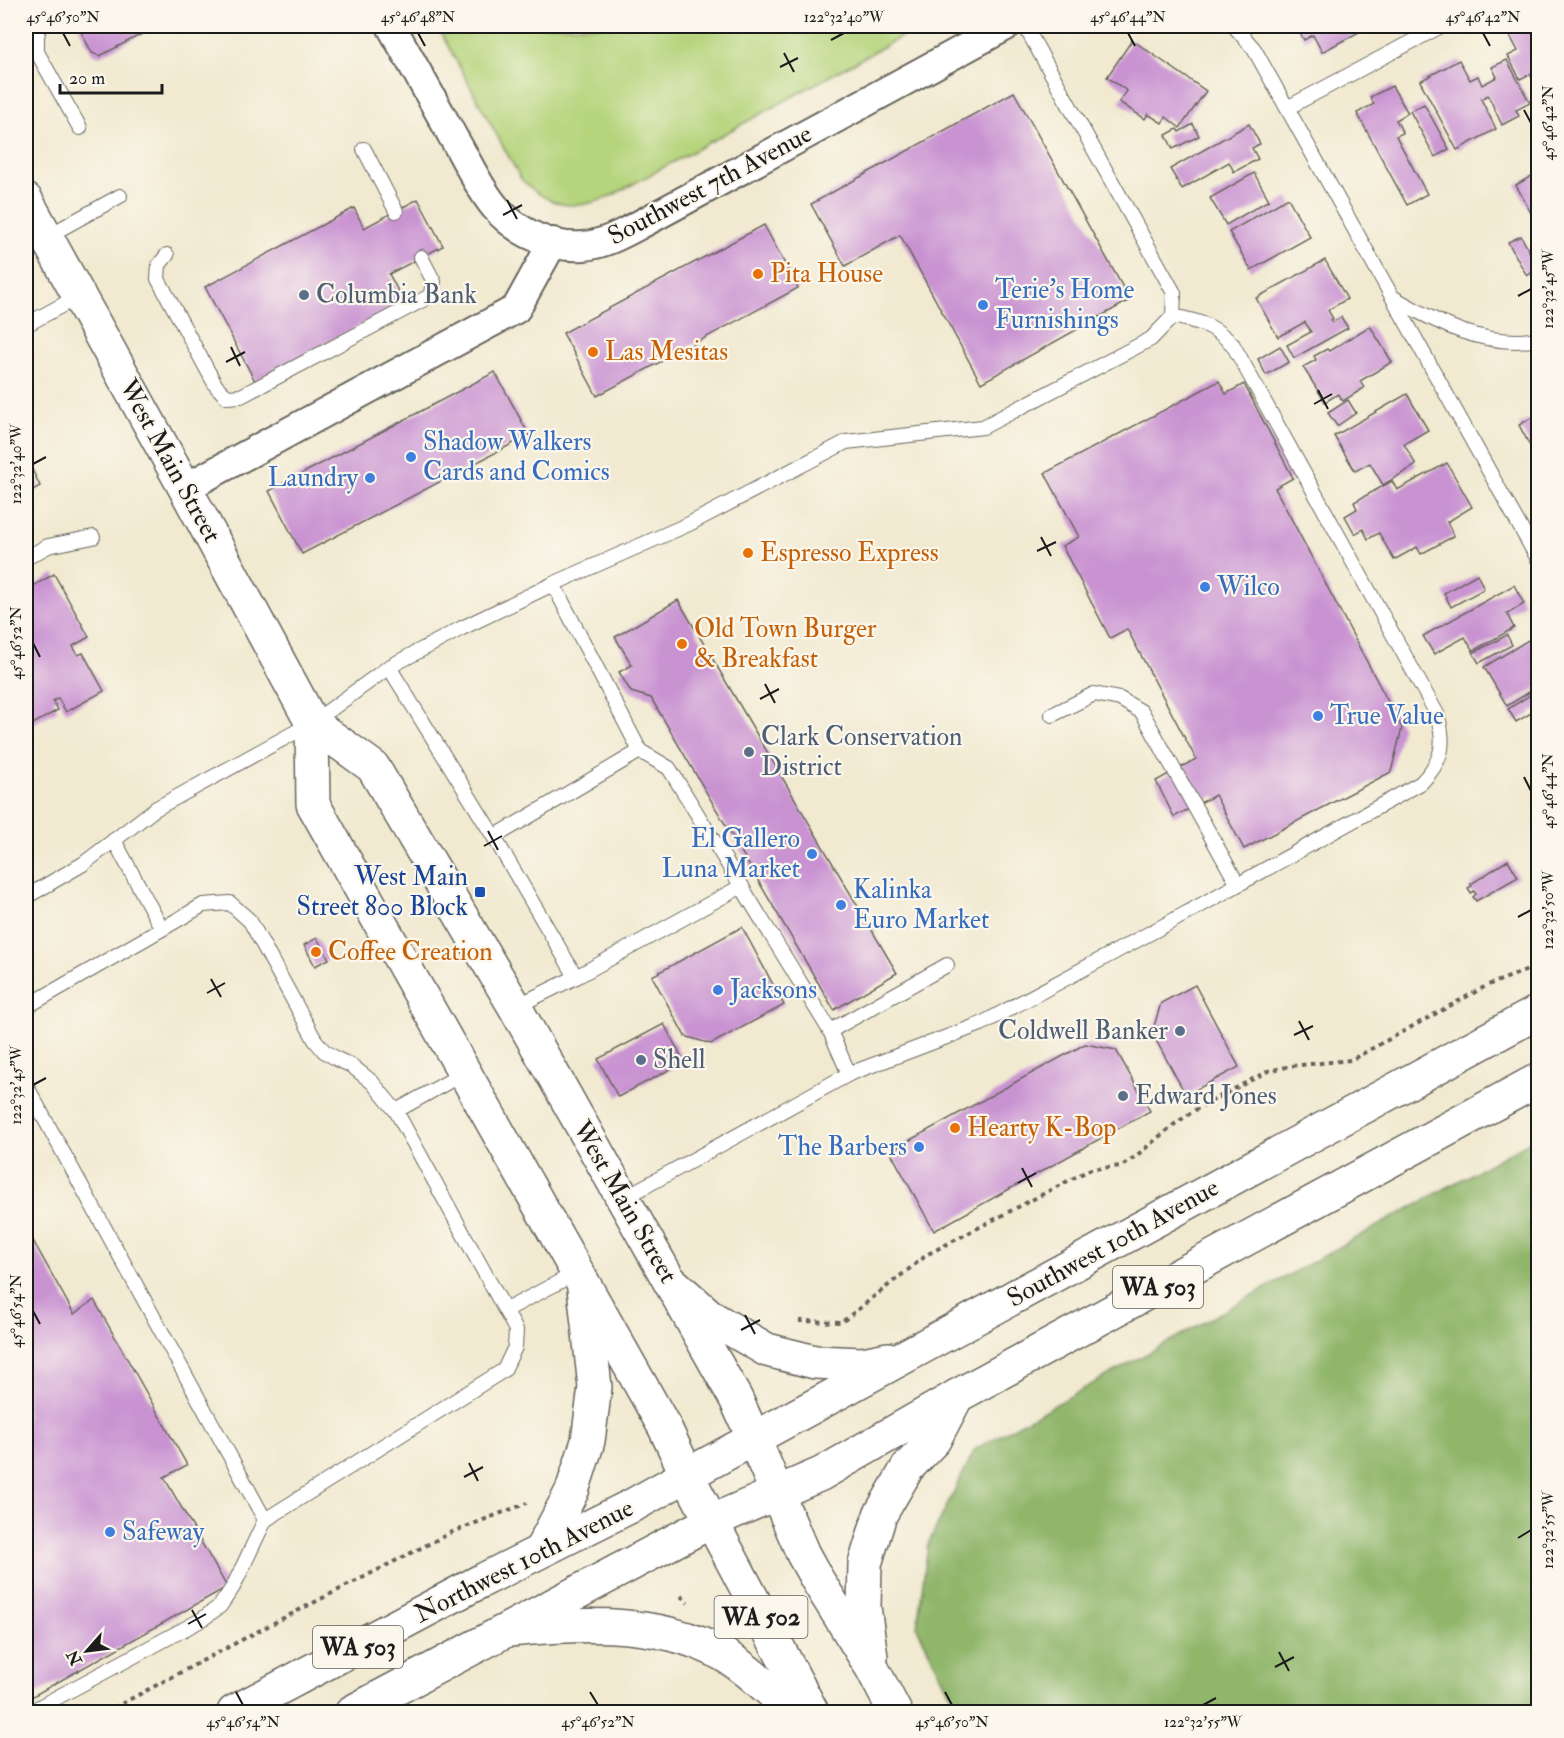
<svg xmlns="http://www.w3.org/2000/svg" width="1564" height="1738" font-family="'IM FELL Double Pica',serif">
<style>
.green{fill:#b5d47b;stroke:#68784c;stroke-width:1.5}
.forest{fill:#90b66b;stroke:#566944;stroke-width:1.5}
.building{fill:#c993d2}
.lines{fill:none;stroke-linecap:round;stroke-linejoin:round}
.service-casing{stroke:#67645b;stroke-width:16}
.minor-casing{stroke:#67645b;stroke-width:32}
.secondary-casing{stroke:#67645b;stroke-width:36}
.primary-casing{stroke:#67645b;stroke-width:36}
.trunk-casing{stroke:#67645b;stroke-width:36}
.path{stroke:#67645b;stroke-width:4;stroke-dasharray:4.5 4.5;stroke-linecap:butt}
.service{stroke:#fff;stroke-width:14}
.minor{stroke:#fff;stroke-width:28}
.secondary{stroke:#fff;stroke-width:33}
.primary{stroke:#fff;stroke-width:33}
.trunk{stroke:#fff;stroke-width:33}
.ticks{fill:none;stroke:#1c1c1c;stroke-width:2}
.food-dot{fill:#e8710a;stroke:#fbf7ec;stroke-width:2}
.service-dot{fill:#5c6f8a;stroke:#fbf7ec;stroke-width:2}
.shop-dot{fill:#3f7fe0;stroke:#fbf7ec;stroke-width:2}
.transit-dot{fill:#1a4fb4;stroke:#fbf7ec;stroke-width:2}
.labels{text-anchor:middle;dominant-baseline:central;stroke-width:4.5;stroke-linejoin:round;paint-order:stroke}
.shield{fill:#fbf7ec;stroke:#5f5e5a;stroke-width:1.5}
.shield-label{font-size:24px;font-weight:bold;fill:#1c1c1c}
.street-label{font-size:26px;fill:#1c1c1c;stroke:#fbf7ec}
.food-label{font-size:26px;fill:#c56008;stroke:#fbf7ec;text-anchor:start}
.shop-label{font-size:26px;fill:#366cbe;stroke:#fbf7ec;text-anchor:start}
.service-label{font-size:26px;fill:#4e5e75;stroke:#fbf7ec;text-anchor:start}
.transit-label{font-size:26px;fill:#164399;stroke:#fbf7ec;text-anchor:end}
.neatline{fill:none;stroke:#1c1c1c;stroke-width:2}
.ticks-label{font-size:15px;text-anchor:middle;fill:#1c1c1c}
</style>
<rect width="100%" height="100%" fill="#fbf7ec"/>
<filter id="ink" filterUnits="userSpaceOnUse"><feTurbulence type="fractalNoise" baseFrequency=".0167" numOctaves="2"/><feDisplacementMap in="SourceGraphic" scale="12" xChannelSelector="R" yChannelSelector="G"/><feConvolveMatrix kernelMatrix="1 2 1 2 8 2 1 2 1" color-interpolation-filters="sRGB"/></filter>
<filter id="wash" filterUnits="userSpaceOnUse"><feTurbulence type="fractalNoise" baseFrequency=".008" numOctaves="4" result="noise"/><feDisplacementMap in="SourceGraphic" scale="24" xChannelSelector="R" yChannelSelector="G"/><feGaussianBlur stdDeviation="1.35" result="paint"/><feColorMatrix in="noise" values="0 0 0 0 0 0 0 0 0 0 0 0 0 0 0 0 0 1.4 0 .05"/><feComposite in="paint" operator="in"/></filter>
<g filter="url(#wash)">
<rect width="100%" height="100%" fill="#f1e9d0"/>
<!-- green -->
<path class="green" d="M437,26h484l-308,169c-37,17 -63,13 -92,-16z"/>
<!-- forest -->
<path class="forest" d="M1538,1137v575h-247l-5,-9 -16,9h-311l-42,-85 11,-83 47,-95z"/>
<g id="blocks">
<!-- building -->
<g class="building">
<path d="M78,26h79l-57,30 -8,-3z"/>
<path d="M1296,26h74l-48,26 -9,-17 -9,5z"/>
<path d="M1524,26h14v65l-8,-17 -10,5 -12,-23 10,-5 -9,-17z"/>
<path d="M1132,40l74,51 -26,37 -14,-11 -4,6 -14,-9 -3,5 -26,-17 8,-11 -20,-14z"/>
<path d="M1459,60l11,20 8,-4 4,9 15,-8 -5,-10 15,-7 23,43 -14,7 3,6 -17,9 -14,-30 -7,4 15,30 -39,21 -37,-69z"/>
<path d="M1392,86l16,27 -12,7 7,13 -7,3 31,58 -20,11 -50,-92 17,-9 -4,-7z"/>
<path d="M1014,92l116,208 -149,83 -81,-148 -55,31 -34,-62z"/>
<path d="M1424,104l25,45 -14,8 -25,-46z"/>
<path d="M1193,124l6,12 -26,13 -7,-14 11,-6 2,3z"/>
<path d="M1249,124l11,20 -8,4 6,11 -24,13 -5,-10 -47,27 -12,-20z"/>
<path d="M1254,173l15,27 -43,25 -16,-27z"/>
<path d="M1535,174l3,6v46l-22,-41z"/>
<path d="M1288,198l22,39 -59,33 -22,-38z"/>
<path d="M418,199l25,47 -54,28 15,28 -149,79 -50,-94 149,-79 10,20z"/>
<path d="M764,225l34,63 -201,108 -34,-63z"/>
<path d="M1521,236l17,32 -11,8 -19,-34z"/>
<path d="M1325,260l22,39 -19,11 5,9 -2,1 1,3 9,-6 7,11 -54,30 -7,-13 24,-13 -6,-10 -27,15 -22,-39z"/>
<path d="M1370,326l22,36 -32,19 4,7 -21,13 -5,-7 -13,8 -22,-35 13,-7 -2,-4 13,-7 2,2z"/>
<path d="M1280,346l9,16 -23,13 -8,-16z"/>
<path d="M495,372l34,63 -227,119 -33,-63z"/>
<path d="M1219,381l7,13 18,-10 49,94 -18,10 127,240 -11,44 -147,77 -29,-54 -41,22 -18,-36 40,-22 -69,-130 -17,9 -48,-92 17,-9 -34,-64z"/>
<path d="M1407,394l21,36 -24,14 12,21 -33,20 -13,-22 -15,8 -21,-35z"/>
<path d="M1348,400l8,13 -19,13 -9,-13z"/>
<path d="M1538,414v47l-19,-36z"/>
<path d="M26,457l14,29 -14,8z"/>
<path d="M1447,463l25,44 -25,15 7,14 -33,18 -4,-7 -23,13 -15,-27 -11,6 -5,-10 -8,5 -10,-18 12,-7 -3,-7 38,-21 5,9z"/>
<path d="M54,574l35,63 -16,9 5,9 5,-2 21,38 -38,21 -8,-14 -5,3 5,9 -32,18v-138z"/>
<path d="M1477,574l7,15 -33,18 -7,-14z"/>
<path d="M1514,585l10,19 -17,10 7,14 -41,23 -8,-14 -31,17 -11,-18z"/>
<path d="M678,600l219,373 -63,37 -183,-312 -20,-6 -12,-20 13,-7 -17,-28z"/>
<path d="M1538,634v53l-31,19 -23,-39z"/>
<path d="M1507,635l5,10 -33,18 -6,-10z"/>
<path d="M1538,690v19l-22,13 -8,-13z"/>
<path d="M1508,860l10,17 -42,24 -3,-4 3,-3 -2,-3 -3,2 -3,-5 4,-2 -1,-2z"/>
<path d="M742,927l42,78 -73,39 -26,-8 -33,-60z"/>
<path d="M317,938l12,21 -14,7 -11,-21z"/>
<path d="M1195,985l44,82 -53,28 -34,-62 9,-30z"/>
<path d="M664,1024l20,38 -66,35 -20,-38z"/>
<path d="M1085,1044l31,6 34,61 -216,120 -44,-80z"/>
<path d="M26,1228l48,86 20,-14 93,165 -23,12 63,110 -201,113z"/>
</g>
</g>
</g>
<g filter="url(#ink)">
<use href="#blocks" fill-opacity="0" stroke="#67645b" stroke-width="1.5"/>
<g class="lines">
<!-- service casing -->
<g class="service-casing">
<g id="service">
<path d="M39,26l-2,11v15l43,76"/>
<path d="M1234,26l20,23 33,59 251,451"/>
<path d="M1287,108l154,-82"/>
<path d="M364,149l32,62"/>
<path d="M46,237l74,-41"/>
<path d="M167,255l-8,10 -1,14 58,107 11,11 14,-1 189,-100 4,-14 -13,-25"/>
<path d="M1394,298c45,26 91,50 144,41"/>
<path d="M26,325l53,-29"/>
<path d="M26,558l22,-12 45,-9"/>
<path d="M553,584l87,167 29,17 161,263 19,43"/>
<path d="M389,667l105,170 82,140"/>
<path d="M1052,715l42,-21 26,5 22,13 95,171"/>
<path d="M494,837l146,-86"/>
<path d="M26,897l57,-33 72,-55 157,-86 77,-56 73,-39 91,-44 136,-60 157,-82 137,-15 168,-88 22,-23 1,-23 -149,-267"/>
<path d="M26,1007l136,-78"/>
<path d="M515,1007l61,-30 166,-91"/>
<path d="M830,1031l117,-66"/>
<path d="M26,1085l239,435 239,-150 11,-23 1,-17 -120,-219 -24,-29 -20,-16 -15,-7 -13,-8 -9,-11 -65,-119 -20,-18 -27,2 -41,24 -48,-89"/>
<path d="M396,1111l68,-38"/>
<path d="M622,1199l227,-125 132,-50 184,-99 256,-142c22,-23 25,-39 16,-69l-204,-369c-22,-22 -31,-22 -60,-29"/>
<path d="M506,1310l70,-37"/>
<path d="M30,1712l171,-92 19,-14 13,-19 32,-67"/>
</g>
</g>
<!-- minor casing -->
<g class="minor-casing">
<g id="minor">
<path d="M391,26c21,37 42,74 62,111 14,23 25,50 42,70 21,25 57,42 89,39 20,-2 38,-12 55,-21l367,-199"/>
<path d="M185,488l331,-179 37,-67"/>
</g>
</g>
<!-- secondary casing -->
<g class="secondary-casing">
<g id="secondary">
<path d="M26,200l159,288 127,235 61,44 142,240 221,392 18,40"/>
<path d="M312,723l1,81 352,624 22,47"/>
</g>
</g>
<!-- primary casing -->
<g class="primary-casing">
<g id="primary">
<path d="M541,1550l31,-59 16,-50 7,-54 -11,-99"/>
<path d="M234,1712l247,-131 154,-77 52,-29"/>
<path d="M352,1712l360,-191"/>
</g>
</g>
<!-- trunk casing -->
<g class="trunk-casing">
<g id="trunk">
<path d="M669,1280l43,38 55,32 48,12 48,2 25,-5"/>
<path d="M754,1439l49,115 15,27 54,87 23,44"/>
<path d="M712,1521l109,-47 136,-78 581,-316"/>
<path d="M509,1630c74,-7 162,-12 226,32 21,14 40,34 59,50"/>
<path d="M871,1657l-7,-50 1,-43 15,-49 28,-48 26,-27 23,-44"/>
<path d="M812,1712l-125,-237 851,-463"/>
</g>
</g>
<!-- path -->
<g class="path">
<path d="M799,1321l43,1 86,-68 163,-85 31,-3 14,-10 36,-30 23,-16 73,-39 23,-5 60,-6 137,-75 50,-19"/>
<path d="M681,1596l7,7"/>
<path d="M106,1712l160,-85 184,-94 77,-30"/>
</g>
<!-- service -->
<use href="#service" class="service"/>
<!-- minor -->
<use href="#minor" class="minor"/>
<!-- secondary -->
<use href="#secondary" class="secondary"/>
<!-- primary -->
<use href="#primary" class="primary"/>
<!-- trunk -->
<use href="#trunk" class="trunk"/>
</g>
</g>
<!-- ticks -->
<path class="ticks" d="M63,33l7,13M418,33l7,13M1128,33l7,13M1483,33l7,13M831,40l13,-7M784,53l10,19M780,67l18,-9M1524,110l7,13M507,200l10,19M503,215l19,-10M1518,296l13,-7M231,347l9,19M226,362l19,-10M1318,390l10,19M1314,404l18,-10M33,464l13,-7M1041,537l10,19M1037,551l19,-9M33,643l7,14M765,684l10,19M760,699l19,-10M1524,777l7,14M488,831l10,19M484,846l18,-10M1518,917l13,-7M211,979l10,18M207,993l18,-10M1299,1021l10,19M1294,1035l19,-9M33,1085l13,-7M1022,1168l10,19M1018,1183l18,-10M33,1311l7,13M745,1315l10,19M741,1330l19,-10M469,1463l9,18M464,1477l19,-10M1518,1538l13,-8M192,1610l10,18M188,1624l18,-10M1279,1652l10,19M1275,1667l19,-10M236,1692l7,13M590,1692l8,13M945,1692l7,13M1203,1705l13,-7"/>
<!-- markers -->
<g class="food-dot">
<circle cx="758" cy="274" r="6"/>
<circle cx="593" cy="352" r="6"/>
<circle cx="748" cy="553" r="6"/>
<circle cx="682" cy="644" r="6"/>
<circle cx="316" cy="952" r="6"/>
<circle cx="955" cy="1128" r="6"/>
</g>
<g class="service-dot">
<circle cx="304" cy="295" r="6"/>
<circle cx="749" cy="752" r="6"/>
<circle cx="1180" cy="1031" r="6"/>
<circle cx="641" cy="1060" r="6"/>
<circle cx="1123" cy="1096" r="6"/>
</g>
<g class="shop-dot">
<circle cx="983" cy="305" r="6"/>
<circle cx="411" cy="457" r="6"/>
<circle cx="370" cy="478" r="6"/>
<circle cx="1205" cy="587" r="6"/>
<circle cx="1318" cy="716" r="6"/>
<circle cx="812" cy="854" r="6"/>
<circle cx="841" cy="905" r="6"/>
<circle cx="718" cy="990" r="6"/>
<circle cx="919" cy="1147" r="6"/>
<circle cx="110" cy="1532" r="6"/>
</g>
<rect class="transit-dot" x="474" y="886" width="12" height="12" rx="3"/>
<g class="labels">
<!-- shield labels -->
<g class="shield">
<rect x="1113" y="1266" width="90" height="42" rx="4.5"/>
<rect x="714.5" y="1596" width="93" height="42" rx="4.5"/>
<rect x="313" y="1626" width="90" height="42" rx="4.5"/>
</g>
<g class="shield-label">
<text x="1158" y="1287">WA 503</text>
<text x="761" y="1617">WA 502</text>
<text x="358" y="1647">WA 503</text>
</g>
<!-- street labels -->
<g class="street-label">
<text transform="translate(710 185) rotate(-28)">Southwest 7th Avenue</text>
<text transform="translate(170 461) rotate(61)">West Main Street</text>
<text transform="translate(625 1202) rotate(60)">West Main Street</text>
<text transform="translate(1113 1243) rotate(-29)">Southwest 10th Avenue</text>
<text transform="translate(524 1561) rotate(-27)">Northwest 10th Avenue</text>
</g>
<!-- food labels -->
<g class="food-label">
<text x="770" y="274">Pita House</text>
<text x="605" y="352">Las Mesitas</text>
<text x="760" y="553">Espresso Express</text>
<text x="694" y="629">Old Town Burger<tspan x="694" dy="30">&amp; Breakfast</tspan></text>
<text x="328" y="952">Coffee Creation</text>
<text x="967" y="1128">Hearty K-Bop</text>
</g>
<!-- shop labels -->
<g class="shop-label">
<text x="995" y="290">Terie's Home<tspan x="995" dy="30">Furnishings</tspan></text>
<text x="423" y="442">Shadow Walkers<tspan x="423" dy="30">Cards and Comics</tspan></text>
<text x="358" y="478" text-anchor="end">Laundry</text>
<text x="1217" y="587">Wilco</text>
<text x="1330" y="716">True Value</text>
<text x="800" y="839" text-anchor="end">El Gallero<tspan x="800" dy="30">Luna Market</tspan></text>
<text x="853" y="890">Kalinka<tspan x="853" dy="30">Euro Market</tspan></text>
<text x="730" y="990">Jacksons</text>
<text x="907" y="1147" text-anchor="end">The Barbers</text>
<text x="122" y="1532">Safeway</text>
</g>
<!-- service labels -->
<g class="service-label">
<text x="316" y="295">Columbia Bank</text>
<text x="761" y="737">Clark Conservation<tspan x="761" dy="30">District</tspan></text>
<text x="1168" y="1031" text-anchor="end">Coldwell Banker</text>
<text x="653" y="1060">Shell</text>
<text x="1135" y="1096">Edward Jones</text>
</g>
<!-- transit labels -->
<g class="transit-label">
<text x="468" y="877">West Main<tspan x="468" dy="30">Street 800 Block</tspan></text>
</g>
</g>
<!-- margin -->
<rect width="1564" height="1738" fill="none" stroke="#fbf7ec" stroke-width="66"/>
<!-- north arrow -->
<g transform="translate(87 1651) rotate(242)" stroke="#fbf7ec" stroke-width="4.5" paint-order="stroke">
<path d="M0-4.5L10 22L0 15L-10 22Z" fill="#1c1c1c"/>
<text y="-9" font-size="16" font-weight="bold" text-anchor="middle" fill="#1c1c1c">N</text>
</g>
<!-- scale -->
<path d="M60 84v9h102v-9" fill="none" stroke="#1c1c1c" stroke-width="3"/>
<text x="69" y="84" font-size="18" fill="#1c1c1c" stroke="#fbf7ec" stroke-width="4.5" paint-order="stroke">20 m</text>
<rect x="33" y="33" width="1498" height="1672" class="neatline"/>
<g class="ticks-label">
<text x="63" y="22">45°46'50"N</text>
<text x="418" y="22">45°46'48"N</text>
<text x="844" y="22">122°32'40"W</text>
<text x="1128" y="22">45°46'44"N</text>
<text x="1483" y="22">45°46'42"N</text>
<text transform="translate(1548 123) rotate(-90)" y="5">45°46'42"N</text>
<text transform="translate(1548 289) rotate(-90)" y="5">122°32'45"W</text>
<text transform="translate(16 464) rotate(-90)" y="5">122°32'40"W</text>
<text transform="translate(16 643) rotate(-90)" y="5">45°46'52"N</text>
<text transform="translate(1548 791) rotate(-90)" y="5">45°46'44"N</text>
<text transform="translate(1548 910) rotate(-90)" y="5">122°32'50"W</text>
<text transform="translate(16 1085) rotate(-90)" y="5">122°32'45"W</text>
<text transform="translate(16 1311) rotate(-90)" y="5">45°46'54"N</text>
<text transform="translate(1548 1530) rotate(-90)" y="5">122°32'55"W</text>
<text x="243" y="1727">45°46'54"N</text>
<text x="598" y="1727">45°46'52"N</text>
<text x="952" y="1727">45°46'50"N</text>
<text x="1203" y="1727">122°32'55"W</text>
</g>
</svg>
